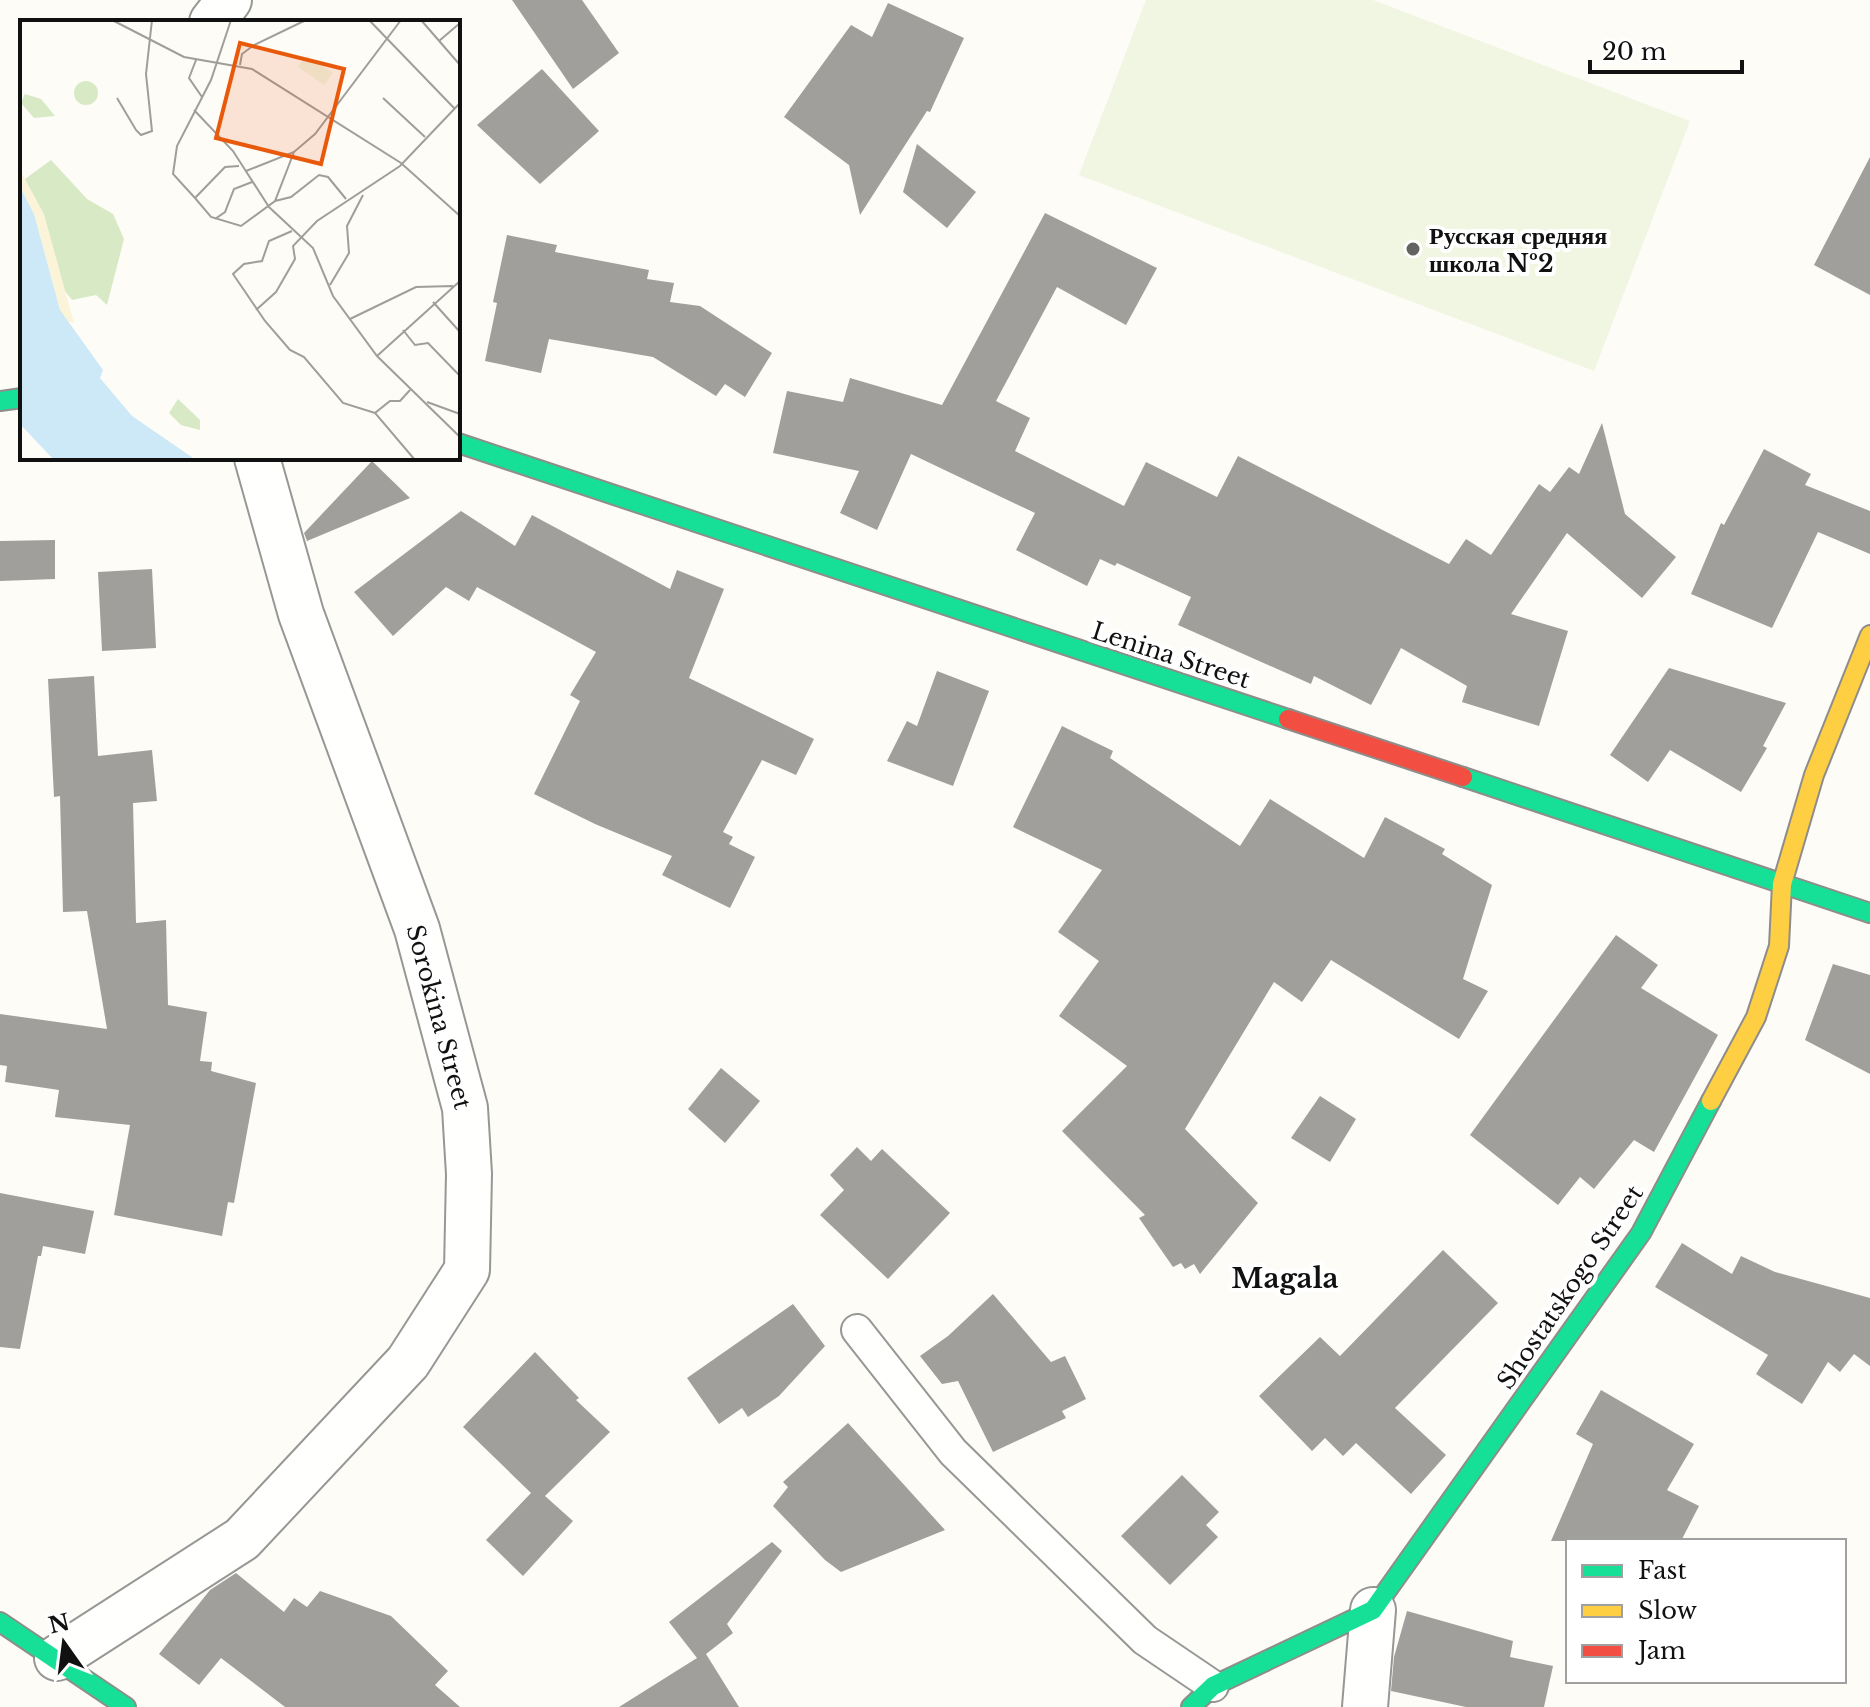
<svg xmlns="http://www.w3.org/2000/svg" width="1870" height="1707" font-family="'Libre Baskerville',serif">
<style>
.pitch{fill:#f0f6e1}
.building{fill:#a19f9c}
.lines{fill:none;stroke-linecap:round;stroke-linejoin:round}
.lane-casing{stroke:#979795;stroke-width:34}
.street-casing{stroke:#979795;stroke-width:48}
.fast-casing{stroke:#8e8d8b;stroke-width:22}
.slow-casing{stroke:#8e8d8b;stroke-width:22}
.jam-casing{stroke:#8e8d8b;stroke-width:22}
.lane{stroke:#fffffe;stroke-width:30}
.street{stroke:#fffffe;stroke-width:44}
.fast{stroke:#16e098;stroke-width:18}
.slow{stroke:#ffcf43;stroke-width:18}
.jam{stroke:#f24e42;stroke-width:18}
.poi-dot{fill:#646362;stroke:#fff;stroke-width:3}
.labels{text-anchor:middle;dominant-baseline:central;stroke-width:8;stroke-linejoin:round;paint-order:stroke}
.poi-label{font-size:24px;font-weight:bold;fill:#111;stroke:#fff;text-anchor:start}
.street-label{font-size:24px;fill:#111;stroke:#fff}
.quarter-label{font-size:28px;font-weight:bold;fill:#111;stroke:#fff}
.inset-road{fill:none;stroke:#9f9e9b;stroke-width:2}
.view{fill:#e8590c;fill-opacity:0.15;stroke:#e8590c;stroke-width:4}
.inset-edge{fill:none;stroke:#111;stroke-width:4}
</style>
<rect width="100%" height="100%" fill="#fdfcf7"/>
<!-- pitch -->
<path class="pitch" d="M1146,0h227l317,121 -96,250 -515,-196z"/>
<!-- building -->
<g class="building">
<path d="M512,0h70l37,53 -46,36z"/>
<path d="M888,3l76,35 -34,74 -3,-1 -67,104 -11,-50 -65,-48 67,-92 21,12z"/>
<path d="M542,69l57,62 -59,53 -63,-59z"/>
<path d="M917,144l59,48 -29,36 -44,-36z"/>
<path d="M1870,157v138l-56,-30z"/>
<path d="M1045,213l112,55 -31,57 -69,-38 -61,114 34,17 -15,33 109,55 22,-44 71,35 21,-41 211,108 17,-25 25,16 48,-71 11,8 19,-25 10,7 23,-51 23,91 51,43 -34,41 -75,-65 -56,81 57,17 -29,95 -77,-24 5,-16 -66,-38 -30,57 -57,-29 -3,8 -133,-59 13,-28 -74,-34 -2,3 -15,-7 -13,27 -71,-36 19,-37 -124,-59 -34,76 -37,-17 19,-42 -86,-18 14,-62 56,11 7,-24 92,27z"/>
<path d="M507,235l50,10 -2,7 94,18 -2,9 27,4 -4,19 30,4 72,47 -27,44 -20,-13 -9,12 -63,-39 -104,-18 -8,34 -56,-12 12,-58 -4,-1z"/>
<path d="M1764,449l47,25 -6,11 65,26v43l-52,-22 -46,96 -81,-34 30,-71 3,2z"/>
<path d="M372,461l38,37 -103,43 -3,-8z"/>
<path d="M461,511l54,35 17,-31 138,74 7,-19 47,19 -35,89 125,61 -18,36 -34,-15 -39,72 10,5 -4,7 26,13 -25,51 -68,-33 10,-19 -77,-32 -61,-30 46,-93 -10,-6 26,-43 -119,-65 -8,14 -23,-14 -53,49 -39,-44z"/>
<path d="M55,540v39l-55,2v-40z"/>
<path d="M152,569l4,79 -54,3 -4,-79z"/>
<path d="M1669,668l117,35 -23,43 4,2 -26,44 -71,-42 -22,32 -38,-27z"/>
<path d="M937,671l52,20 -36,95 -66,-25 20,-40 10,5z"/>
<path d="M94,676l4,80 54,-6 5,51 -24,2 3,120 30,-3 2,85 39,7 -7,49 12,1 -1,9 45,12 -22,120 -6,-1 -6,34 -108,-21 16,-90 -75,-8 4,-27 -54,-8 2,-16 -7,-1v-51l107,15 -20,-118 -24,1 -3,-116 -6,1 -6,-118z"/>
<path d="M1062,726l51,25 -3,7 130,88 30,-47 94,59 21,-41 60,32 -3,5 50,31 -29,94 25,12 -29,48 -128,-79 -29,42 -28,-20 -89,147 73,74 -58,71 -6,-10 -9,5 -4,-6 -8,4 -34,-49 6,-3 -83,-84 65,-65 -68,-50 40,-55 -41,-29 44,-62 -89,-43z"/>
<path d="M1616,935l42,30 -17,23 77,47 -64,117 -20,-12 -40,49 -14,-12 -22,28 -88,-70z"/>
<path d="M1833,964l37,11v99l-65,-34z"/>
<path d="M721,1068l39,33 -35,42 -37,-34z"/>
<path d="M1320,1096l36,23 -26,43 -39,-24z"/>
<path d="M857,1147l14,14 11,-12 68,64 -62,66 -68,-64 24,-25 -14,-15z"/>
<path d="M0,1193l94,18 -9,43 -42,-8 -2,10h-3l-18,93 -20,-2z"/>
<path d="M1682,1243l50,31 9,-18 34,16 95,26v68l-16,-12 -14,18 -12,-10 -26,42 -46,-30 12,-19 -113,-68z"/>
<path d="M1443,1250l55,53 -103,105 51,47 -35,39 -55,-51 -13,13 -18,-18 -13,13 -53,-55 61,-59 20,19z"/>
<path d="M993,1294l58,68 14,-6 21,43 -24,12 4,7 -73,34 -35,-71 -16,3 -22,-28 28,-20z"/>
<path d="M793,1304l32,42 -46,50 -31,21 -6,-9 -23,16 -32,-46z"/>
<path d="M535,1352l44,46 -3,2 34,32 -65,64 28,25 -50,55 -37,-36 45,-47 -68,-66z"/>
<path d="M1601,1390l93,54 -27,46 32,16 -18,35h-130l42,-97 -17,-10z"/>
<path d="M848,1423l97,107 -104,42 -16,-12 -52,-54 15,-19 -5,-5z"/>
<path d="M1182,1475l37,37 -13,13 12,12 -48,48 -49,-49z"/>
<path d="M772,1542l10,9 -55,73 6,9 -27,21 33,53h-120l78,-49 -28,-36z"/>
<path d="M236,1573l48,39 10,-14 13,9 13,-16 71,25 57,55 -13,14 25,22h-175l-64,-49 -22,27 -40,-31 51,-64z"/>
<path d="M1407,1611l106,30 -3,16 43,9 -9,41h-78l-75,-16 3,-34z"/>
</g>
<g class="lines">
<!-- lane casing -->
<g class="lane-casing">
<path id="lane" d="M857,1330l96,122 192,188 68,46"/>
</g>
<!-- street casing -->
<g class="street-casing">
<g id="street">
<path d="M212,22l17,-22"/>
<path d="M57,1658l185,-119 166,-177 59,-92 2,-96 -4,-66 -48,-179 -116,-315 -44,-156"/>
<path d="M1365,1707l8,-97"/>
</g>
</g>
<!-- fast casing -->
<g class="fast-casing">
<g id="fast">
<path d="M0,401l22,-3"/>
<path d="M458,443l830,276"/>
<path d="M1463,777l407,136"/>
<path d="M0,1622l126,85"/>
<path d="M1191,1707l22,-21 160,-76 268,-377 70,-132"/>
</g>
</g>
<!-- slow casing -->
<g class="slow-casing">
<path id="slow" d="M1711,1101l45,-84 23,-71 3,-62 32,-109 56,-140"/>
</g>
<!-- jam casing -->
<g class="jam-casing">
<path id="jam" d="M1288,719l175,58"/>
</g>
<!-- lane -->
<use href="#lane" class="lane"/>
<!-- street -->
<use href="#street" class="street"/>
<!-- fast -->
<use href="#fast" class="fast"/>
<!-- slow -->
<use href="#slow" class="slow"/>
<!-- jam -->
<use href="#jam" class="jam"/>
</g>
<!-- markers -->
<circle class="poi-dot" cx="1413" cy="249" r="8"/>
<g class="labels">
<!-- poi labels -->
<g class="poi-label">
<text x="1429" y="235">Русская средняя<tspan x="1429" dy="28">школа №2</tspan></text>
</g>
<!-- street labels -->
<g class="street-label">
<text transform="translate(1171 655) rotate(18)">Lenina Street</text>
<text transform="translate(439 1017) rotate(75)">Sorokina Street</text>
<text transform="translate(1570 1287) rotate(-56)">Shostatskogo Street</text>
</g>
<!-- quarter labels -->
<g class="quarter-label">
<text x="1285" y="1278">Magala</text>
</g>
</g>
<!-- overview -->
<g transform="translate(20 20)">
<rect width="440" height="440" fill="#fdfcf7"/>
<path d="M54 73a12 12 0 1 1 24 0a12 12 0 1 1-24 0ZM5,74l16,5 14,17 -21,2 -13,-15zM31,140l36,39 26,15 11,25 -17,66 -11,-10 -24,5 -8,-10 -39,-111zM158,379l22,21v10l-19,-5 -12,-12z" fill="#d8eac5"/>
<path d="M0,150l24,44 30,109 -9,-3 -5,-10 -26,-96 -14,-27z" fill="#fcf4d9"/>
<path d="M287,35l26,18 -9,12 -26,-18z" fill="#f0f6e1"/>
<path d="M0,167l14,27 26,96 43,60 -3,8 32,38 64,44h-142l-34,-36z" fill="#cde8f7"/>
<path class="inset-road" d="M92,0l72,37 68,12 149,94 59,53M349,0l85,88M401,0l39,45M419,21l21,-18M176,40l-7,18 13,19M220,45l2,-11 12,-9 52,-25M97,78l19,32 5,5 11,-4 -6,-57 6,-54M363,78l42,39M174,90l39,41 36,56 44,41 20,48 44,60 83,81M226,151l48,-19 21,-18 86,-114M175,178l-22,-24 4,-28 34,-66 20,-60M175,178l16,19 30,9 34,-25 19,-49M175,178l30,-31 14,-1M255,181l16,-4 28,-22 9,2 18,22M195,199l10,-7 9,-23 18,-7M272,211l-23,10 -7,20 -18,3 -11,10 32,47 25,29 14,7 39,46 32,10M310,265l19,-32 -2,-27 16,-31M413,282l27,30M236,290l20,-18 19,-33 -2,-13 24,-25 83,-55 60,-63M330,299l66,-32 37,-1M383,310l12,15 13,-2 32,33M357,336l83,-75M390,370l-10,11h-10l-15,12 40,47M407,382l33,12"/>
<path class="view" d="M220,23l104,26 -23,95 -105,-26z"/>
<rect width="440" height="440" class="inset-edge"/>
</g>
<!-- legend -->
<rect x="1566" y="1539" width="280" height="144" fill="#ffffff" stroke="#a0a0a0" stroke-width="2"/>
<rect x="1582" y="1565" width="40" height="12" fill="#16e098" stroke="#a0a0a0" stroke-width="2"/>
<text x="1638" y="1579" font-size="24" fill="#111111">Fast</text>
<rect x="1582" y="1605" width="40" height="12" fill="#ffcf43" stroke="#a0a0a0" stroke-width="2"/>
<text x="1638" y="1619" font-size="24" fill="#111111">Slow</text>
<rect x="1582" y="1645" width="40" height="12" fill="#f24e42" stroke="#a0a0a0" stroke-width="2"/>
<text x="1638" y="1659" font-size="24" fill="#111111">Jam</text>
<!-- north arrow -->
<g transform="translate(64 1643) rotate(346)" stroke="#ffffff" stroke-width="6" paint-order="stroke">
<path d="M0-6L14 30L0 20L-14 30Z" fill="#111111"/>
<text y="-12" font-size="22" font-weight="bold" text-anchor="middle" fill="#111111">N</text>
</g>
<!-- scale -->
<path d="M1590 60v12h152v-12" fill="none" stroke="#111111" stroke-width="4"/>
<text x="1602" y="60" font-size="24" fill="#111111" stroke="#ffffff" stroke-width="6" paint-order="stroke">20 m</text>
</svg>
